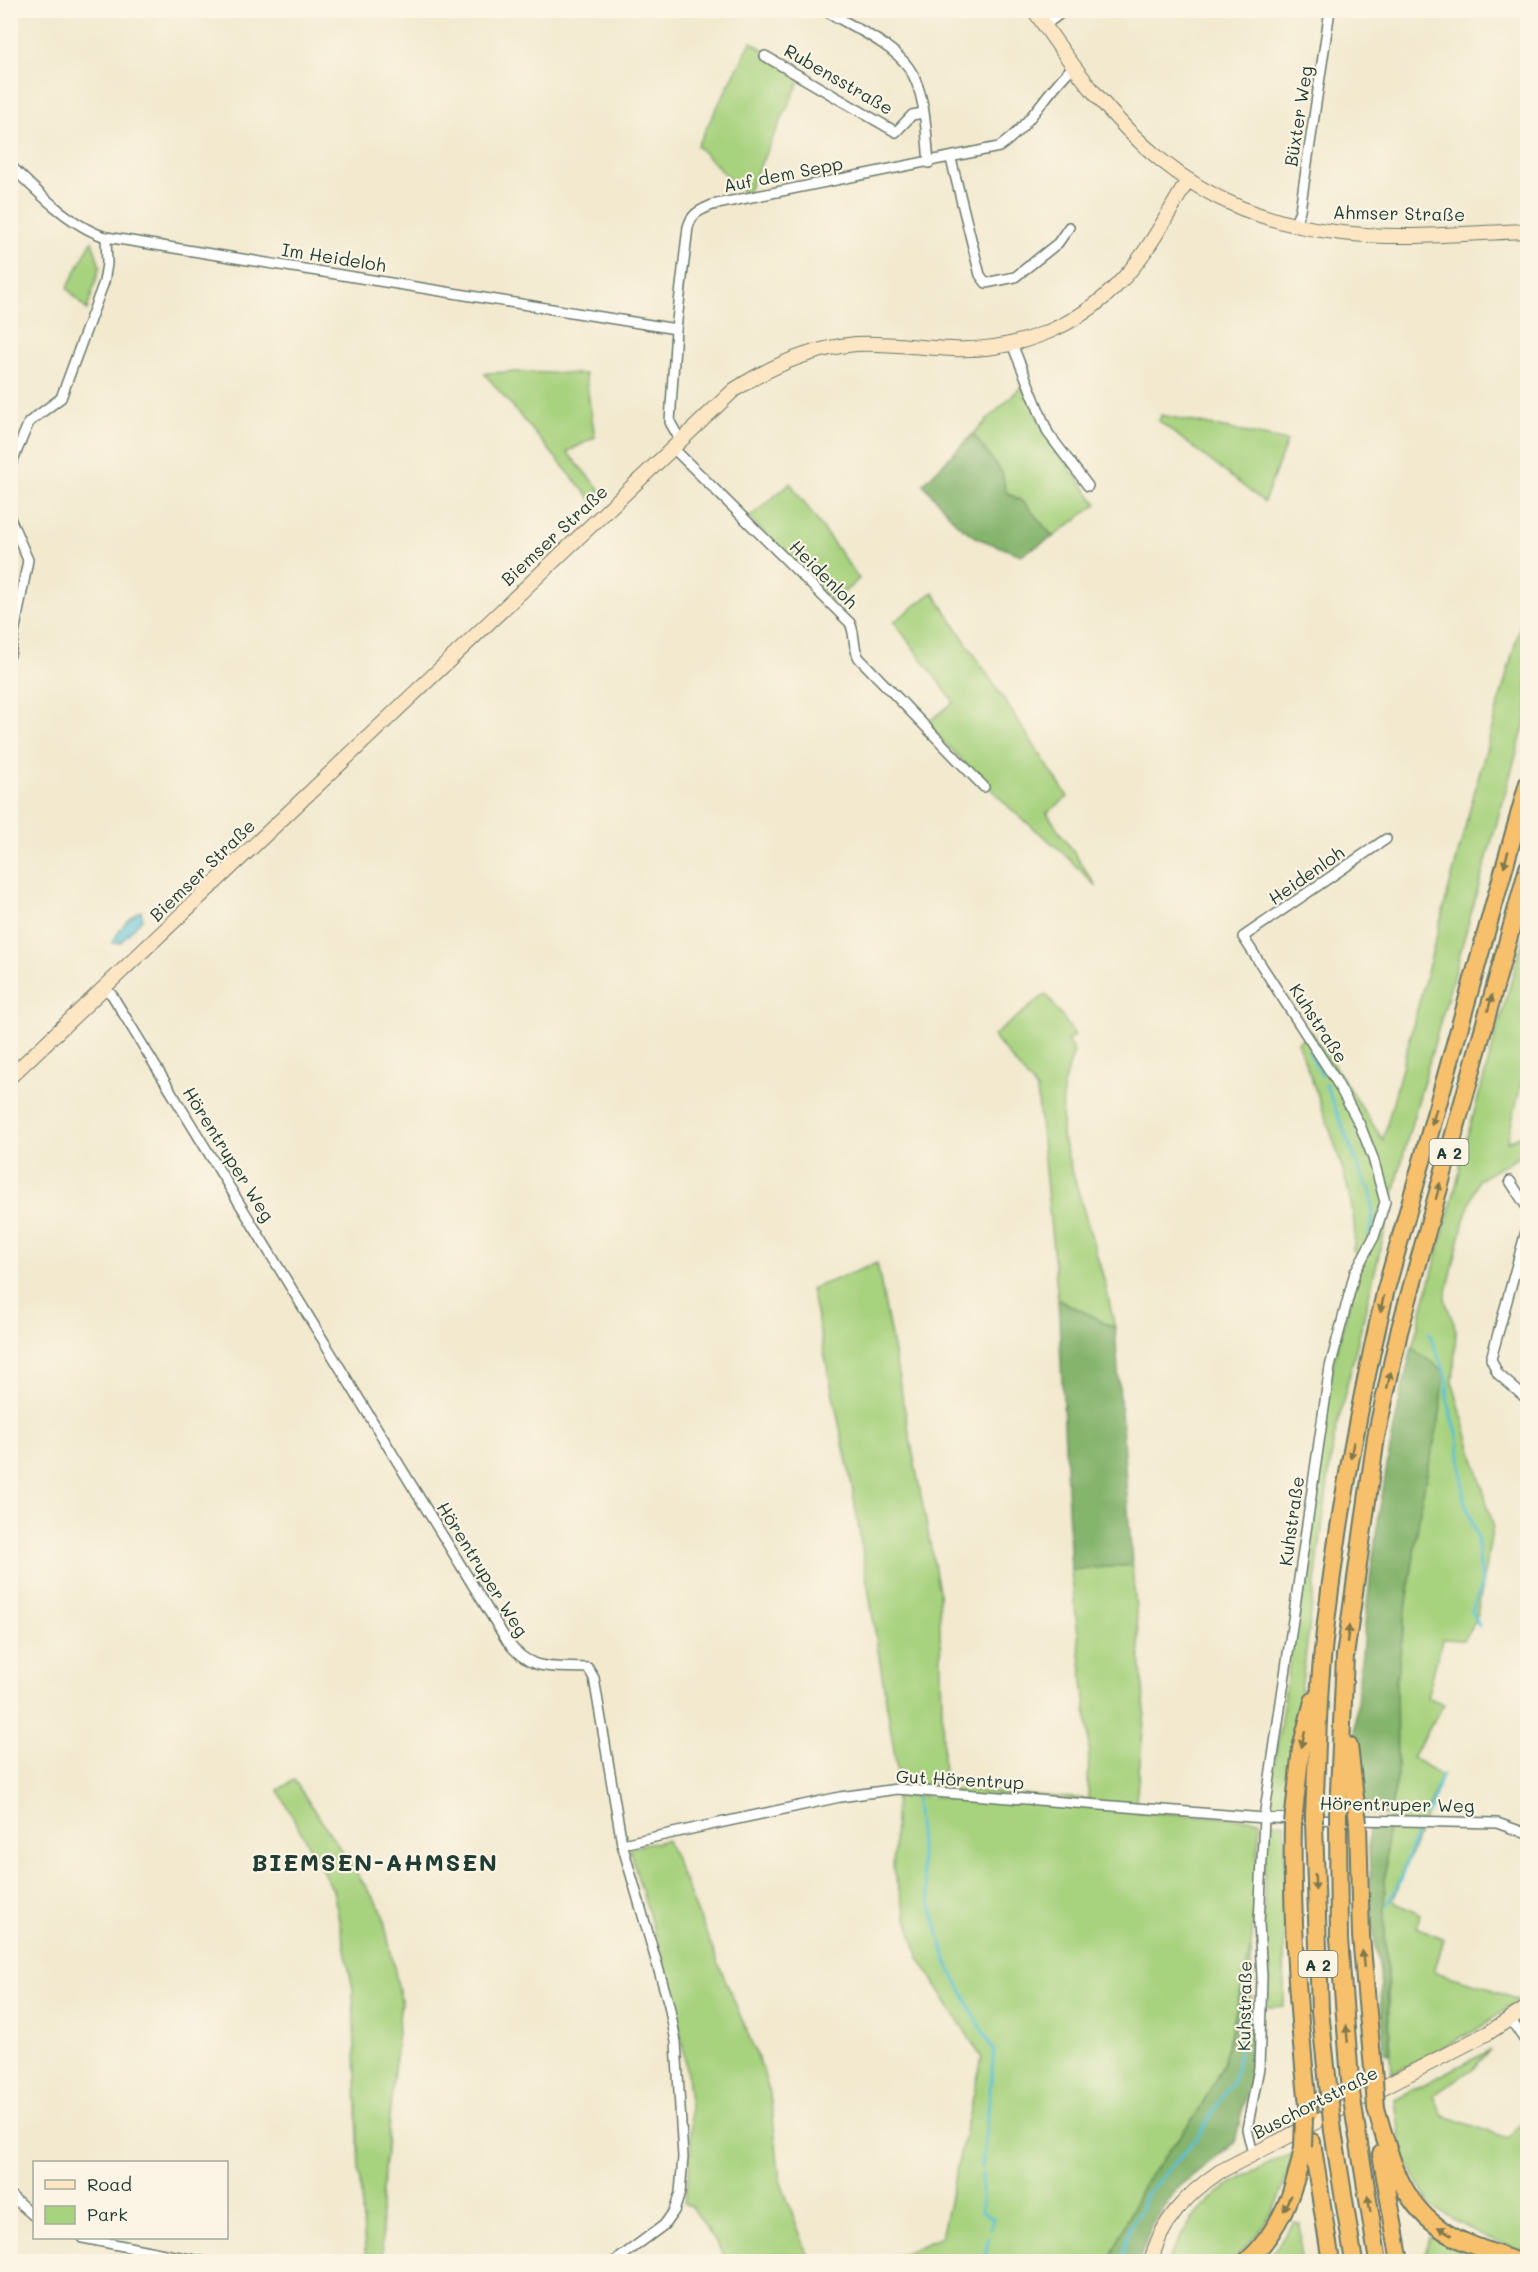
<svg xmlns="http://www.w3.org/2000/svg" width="1538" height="2272" font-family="Mali,sans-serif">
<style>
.green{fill:#a7d27e;stroke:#638859;stroke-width:1.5}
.forest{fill:#85b46d;stroke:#527850;stroke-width:1.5}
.water{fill:#57c0d4;stroke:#3b7e84;stroke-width:1.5}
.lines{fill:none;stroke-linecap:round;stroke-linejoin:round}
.stream{stroke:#57c0d4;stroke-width:3}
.street-casing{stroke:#69796a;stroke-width:12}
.secondary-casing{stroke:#69796a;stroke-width:16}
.highway-casing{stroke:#69796a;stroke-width:20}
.street{stroke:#fff;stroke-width:9}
.secondary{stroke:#fce6c4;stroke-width:14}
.highway{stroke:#f7c06c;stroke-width:16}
.highway-bridge-casing{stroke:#69796a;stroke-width:20;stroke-linecap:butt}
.highway-bridge{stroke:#f7c06c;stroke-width:16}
.oneway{fill:#80784d}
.labels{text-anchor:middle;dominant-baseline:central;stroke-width:4.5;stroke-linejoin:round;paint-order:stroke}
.shield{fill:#fcf5e5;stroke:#617469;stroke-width:1.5}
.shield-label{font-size:16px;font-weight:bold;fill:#1f3d34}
.street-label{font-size:18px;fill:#1f3d34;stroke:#fcf5e5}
.district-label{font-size:24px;font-weight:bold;letter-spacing:1.5px;fill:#1f3d34;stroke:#fcf5e5}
</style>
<rect width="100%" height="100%" fill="#fcf5e5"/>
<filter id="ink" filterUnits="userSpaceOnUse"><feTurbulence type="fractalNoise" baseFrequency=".0167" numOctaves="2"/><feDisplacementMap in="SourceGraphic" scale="12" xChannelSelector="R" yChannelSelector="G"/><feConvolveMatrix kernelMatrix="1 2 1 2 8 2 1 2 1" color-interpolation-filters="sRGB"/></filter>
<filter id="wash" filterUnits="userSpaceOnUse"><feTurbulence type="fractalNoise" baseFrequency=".008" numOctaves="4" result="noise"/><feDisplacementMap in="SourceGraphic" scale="24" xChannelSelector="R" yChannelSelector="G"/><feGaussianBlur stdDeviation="1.35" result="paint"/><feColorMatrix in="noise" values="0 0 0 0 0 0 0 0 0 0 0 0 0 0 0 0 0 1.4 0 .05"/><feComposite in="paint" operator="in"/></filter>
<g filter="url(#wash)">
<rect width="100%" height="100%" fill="#f2e9cf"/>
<!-- green -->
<g class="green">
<path d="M751,42l52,32 -57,121 -49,-49z"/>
<path d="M92,241l8,25 -13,44 -20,-22z"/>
<path d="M516,372l69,2 10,63 -28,15 38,44 -10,8 -111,-131z"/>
<path d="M1022,386l26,53 49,65 -44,33 -28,-33 -19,-12 -4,-19 -29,-39z"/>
<path d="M1161,415l126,26 -23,61 -105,-81z"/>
<path d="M790,483l69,96 -26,23 -84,-84z"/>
<path d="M933,592l135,205 -21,16 50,74 -38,-38 -45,-37 -88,-88 28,-22 -60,-80z"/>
<path d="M1527,601v115l-120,424 -74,303 -48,371h-18l66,-450 28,-103 -8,-11c11,-46 -39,-160 -55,-208l13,-11 72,109 89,-339z"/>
<path d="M1527,925v135l-20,82 20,-10v20l-49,28 -14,40 -19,80 11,30 -3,54 40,141 -17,96 -13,19 -21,-1 -15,58 17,7 -32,53 29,19 -48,125 27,14 -3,12 27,12 -10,33 49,14 36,15 -42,28 -85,45 -8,-162 3,-84 10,-50 -1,-96 26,-186 17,-76 6,-48 -33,-24 48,-177v-9z"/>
<path d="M1046,994l29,41 -8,6 7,10 -11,34 -1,51 43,147 10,45 -57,-29 -21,-209 -44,-54z"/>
<path d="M877,1263l62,328 5,198 144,10 1,-64 -18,-165 61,-5 13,147 -10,99 125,9 -9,128 -28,117 -25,47 -55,73 -34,76h-223l55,-24 41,-179 -63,-100 -26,-88 3,-76 47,3v-8l-44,-7 -47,-296 -41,-197z"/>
<path d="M294,1780l88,131 19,89 -20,201 2,60h-17l-7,-90 -6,-182 -20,-99 -55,-100z"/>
<path d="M1272,1823h13l-1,183 -16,1 1,-42 -6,-4 2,-129z"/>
<path d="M667,1840l96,230 8,31 9,79 30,81h-82l-35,-53 -9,-5c25,-117 -22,-243 -55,-355z"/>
<path d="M1491,2050l-19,19 -38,26 8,20 65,23 20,-20v134l-39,-13 -57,-33 -29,-53 -7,-54z"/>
<path d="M1293,2153c-12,48 -25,75 -61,108l-65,1c31,-66 62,-80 126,-109z"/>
<path d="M1294,2222l6,2 1,37h-34z"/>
<path d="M1430,2236l52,25h-58z"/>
</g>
<!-- forest -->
<g class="forest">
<path d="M973,434l29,39 4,19 19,11 28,34 -32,18 -44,-17 -19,-13 -35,-41z"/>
<path d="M1058,1299l57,29 17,237 -61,5z"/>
<path d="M1412,1348l33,24 -6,48 -17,76 -26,186 1,96 -8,37 -23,-1c-1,-14 -7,-27 -9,-39 -5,-38 1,-85 5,-123 10,-102 25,-205 50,-304z"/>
<path d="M1368,1828h19l-3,84 6,142 -6,-1 -4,-81 -8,-47z"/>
<path d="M1251,1948l1,119 -17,75 -57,45 -27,39 -12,35h-30l34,-76 55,-73 25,-47z"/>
</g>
<!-- water -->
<path class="water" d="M141,911l2,7 -23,25h-8c8,-14 15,-24 29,-32z"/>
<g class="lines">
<!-- stream -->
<g class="stream">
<path d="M1309,1051l13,25"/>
<path d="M1326,1085l39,99 6,6 2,32 -4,13"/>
<path d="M1429,1333l19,47 -1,19 11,37 6,63 13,37 5,48 -10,27 7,15"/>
<path d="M916,1798l6,73 25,92 47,89 -12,116"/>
<path d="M1426,1815c11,-12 8,-27 16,-40"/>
<path d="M1387,1904l14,-24 17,-53"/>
<path d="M982,2174v38l11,6 -2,11"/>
<path d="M984,2262l5,-25"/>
<path d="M1121,2262l9,-34 11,-18 5,-15 51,-57 38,-61 5,-32 -2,-21 8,-40 9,-2"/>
</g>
</g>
</g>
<g filter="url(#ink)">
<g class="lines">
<!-- street casing -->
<g class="street-casing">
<g id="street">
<path d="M824,10c25,15 69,34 85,58 17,25 17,65 20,95"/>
<path d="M1044,26l21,-16"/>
<path d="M765,56l131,76 16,-17 11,-2"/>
<path d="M951,159l29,116 6,8 29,-6 43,-34 11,-16"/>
<path d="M10,165c25,25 62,62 96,72l570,92"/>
<path d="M1295,225l5,-15 30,-200"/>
<path d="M1012,344l36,89 40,53"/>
<path d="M680,440l-10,-18 6,-93 12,-102c4,-14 11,-16 24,-22l287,-58c31,-21 47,-55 74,-80"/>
<path d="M672,447l178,176c6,12 2,24 9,35l125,129"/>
<path d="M10,467l19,-45 32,-24 43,-116 3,-18 -1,-27"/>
<path d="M10,518l18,42 -18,95"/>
<path d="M105,989l7,6 395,646c24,32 44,25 81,27l6,10 28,166 47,161 7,37 7,115 -3,36 -6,18 -10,14 -50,37"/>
<path d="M1510,1181l18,28"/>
<path d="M1528,1224l-37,135 7,15 30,26"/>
<path d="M622,1844l218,-47 57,-8 367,29 233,5 31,11"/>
<path d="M1511,2020l17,25"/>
<path d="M1253,2154l-6,-25 12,-61 3,-91 -3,-54 5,-105 66,-451 25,-95 19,-35 11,-35 -12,-44 -13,-33 -25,-46 -92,-142 143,-98"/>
<path d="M10,2195l24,21"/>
<path d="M83,2238l122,24"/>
</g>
</g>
<!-- secondary casing -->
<g class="secondary-casing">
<g id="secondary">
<path d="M1034,10c81,120 155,206 308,223 60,7 124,0 186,-2"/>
<path d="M10,1077l724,-687c37,-24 78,-42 122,-46 32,-2 64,4 96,5 62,3 125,-21 168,-67 28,-29 47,-67 68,-102"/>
<path d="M1151,2262c9,-40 35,-67 68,-90l269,-139 40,-26"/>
</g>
</g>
<!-- highway casing -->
<g class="highway-casing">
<g id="highway">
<path d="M1349,1746l8,68"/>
<path d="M1294,1814l7,-66 12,-47"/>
<path d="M1314,1814c3,-51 3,-103 8,-154 12,-124 35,-246 63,-367l143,-510"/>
<path d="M1338,1814l7,-158 31,-219 23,-105 129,-464"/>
<path d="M1293,1823c-2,98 5,194 16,291"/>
<path d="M1314,1823l6,188 10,92"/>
<path d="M1338,1823l1,116 12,153"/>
<path d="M1358,1823l3,113 13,144"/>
<path d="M1376,2108c12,42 23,91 61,118 23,18 54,25 81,36"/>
<path d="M1355,2119l23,143"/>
<path d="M1333,2131l21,131"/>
<path d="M1312,2142l19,120"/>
<path d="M1381,2154l19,108"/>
<path d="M1246,2262c34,-31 49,-71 57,-115"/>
</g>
</g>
<!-- street -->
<use href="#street" class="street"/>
<!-- secondary -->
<use href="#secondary" class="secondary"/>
<!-- highway -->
<use href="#highway" class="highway"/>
<!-- highway-bridge casing -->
<g class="highway-bridge-casing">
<g id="highway-bridge">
<path d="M1357,1814l1,9"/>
<path d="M1293,1823l1,-9"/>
<path d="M1314,1823v-9"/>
<path d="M1338,1823v-9"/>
<path d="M1374,2080l2,28"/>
<path d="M1351,2092l4,27"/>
<path d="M1330,2103l3,28"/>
<path d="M1303,2147l1,-30"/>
</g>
</g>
<!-- highway-bridge -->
<use href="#highway-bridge" class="highway-bridge"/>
</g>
<!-- one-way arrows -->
<defs><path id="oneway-solid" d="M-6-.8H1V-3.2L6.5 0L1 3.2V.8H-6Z" transform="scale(1.5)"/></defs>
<g class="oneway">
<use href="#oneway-solid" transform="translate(1506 859) rotate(106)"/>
<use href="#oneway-solid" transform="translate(1490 1003) rotate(-75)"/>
<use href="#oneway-solid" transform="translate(1434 1117) rotate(106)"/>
<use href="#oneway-solid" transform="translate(1438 1191) rotate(-75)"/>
<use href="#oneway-solid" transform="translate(1382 1304) rotate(103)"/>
<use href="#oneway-solid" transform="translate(1389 1380) rotate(-77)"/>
<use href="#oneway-solid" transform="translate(1352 1450) rotate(101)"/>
<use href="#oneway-solid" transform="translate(1348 1634) rotate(-83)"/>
<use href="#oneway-solid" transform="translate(1303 1739) rotate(103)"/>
<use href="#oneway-solid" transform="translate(1315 1882) rotate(89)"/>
<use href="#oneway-solid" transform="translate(1363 1959) rotate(-95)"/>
<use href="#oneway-solid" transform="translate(1347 2034) rotate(-95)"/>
<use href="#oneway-solid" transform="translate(1287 2203) rotate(114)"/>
<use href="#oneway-solid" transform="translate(1369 2204) rotate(-100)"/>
<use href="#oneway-solid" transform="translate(1445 2231) rotate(-150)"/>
</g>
</g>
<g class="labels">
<!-- shield labels -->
<g class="shield">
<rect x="1429.5" y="1139" width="39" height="26" rx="4.5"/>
<rect x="1298.5" y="1951" width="39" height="26" rx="4.5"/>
</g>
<g class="shield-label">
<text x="1449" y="1152">A 2</text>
<text x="1318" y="1964">A 2</text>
</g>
<!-- street labels -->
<g class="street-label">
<text transform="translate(839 79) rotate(30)">Rubensstraße</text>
<text transform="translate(1298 116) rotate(-81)">Büxter Weg</text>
<text transform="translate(783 174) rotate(-11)">Auf dem Sepp</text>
<text transform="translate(1399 213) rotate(1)">Ahmser Straße</text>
<text transform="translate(334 257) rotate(9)">Im Heideloh</text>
<text transform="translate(554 535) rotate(-43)">Biemser Straße</text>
<text transform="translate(824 574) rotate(45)">Heidenloh</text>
<text transform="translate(202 870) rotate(-44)">Biemser Straße</text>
<text transform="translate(1306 875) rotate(-35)">Heidenloh</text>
<text transform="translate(1319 1023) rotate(57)">Kuhstraße</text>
<text transform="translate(229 1154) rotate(58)">Hörentruper Weg</text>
<text transform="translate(1291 1521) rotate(-82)">Kuhstraße</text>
<text transform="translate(483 1569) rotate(58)">Hörentruper Weg</text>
<text transform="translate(960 1779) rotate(3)">Gut Hörentrup</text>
<text transform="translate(1397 1804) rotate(1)">Hörentruper Weg</text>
<text transform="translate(1244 2006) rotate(-89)">Kuhstraße</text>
<text transform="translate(1315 2102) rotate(-27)">Buschortstraße</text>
</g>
<!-- district labels -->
<g class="district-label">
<text x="375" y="1861">BIEMSEN-AHMSEN</text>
</g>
</g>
<!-- margin -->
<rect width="1538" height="2272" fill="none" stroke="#fcf5e5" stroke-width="36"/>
<!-- legend -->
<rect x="33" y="2161" width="195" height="78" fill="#fcf5e5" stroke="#a4ab9e" stroke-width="1.5"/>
<rect x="45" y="2180" width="30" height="9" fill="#fce6c4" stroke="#a4ab9e" stroke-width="1.5"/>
<text x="87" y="2191" font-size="18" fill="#1f3d34">Road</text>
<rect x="45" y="2206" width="30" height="18" fill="#a7d27e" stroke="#a4ab9e" stroke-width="1.5"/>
<text x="87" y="2221" font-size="18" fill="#1f3d34">Park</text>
</svg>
